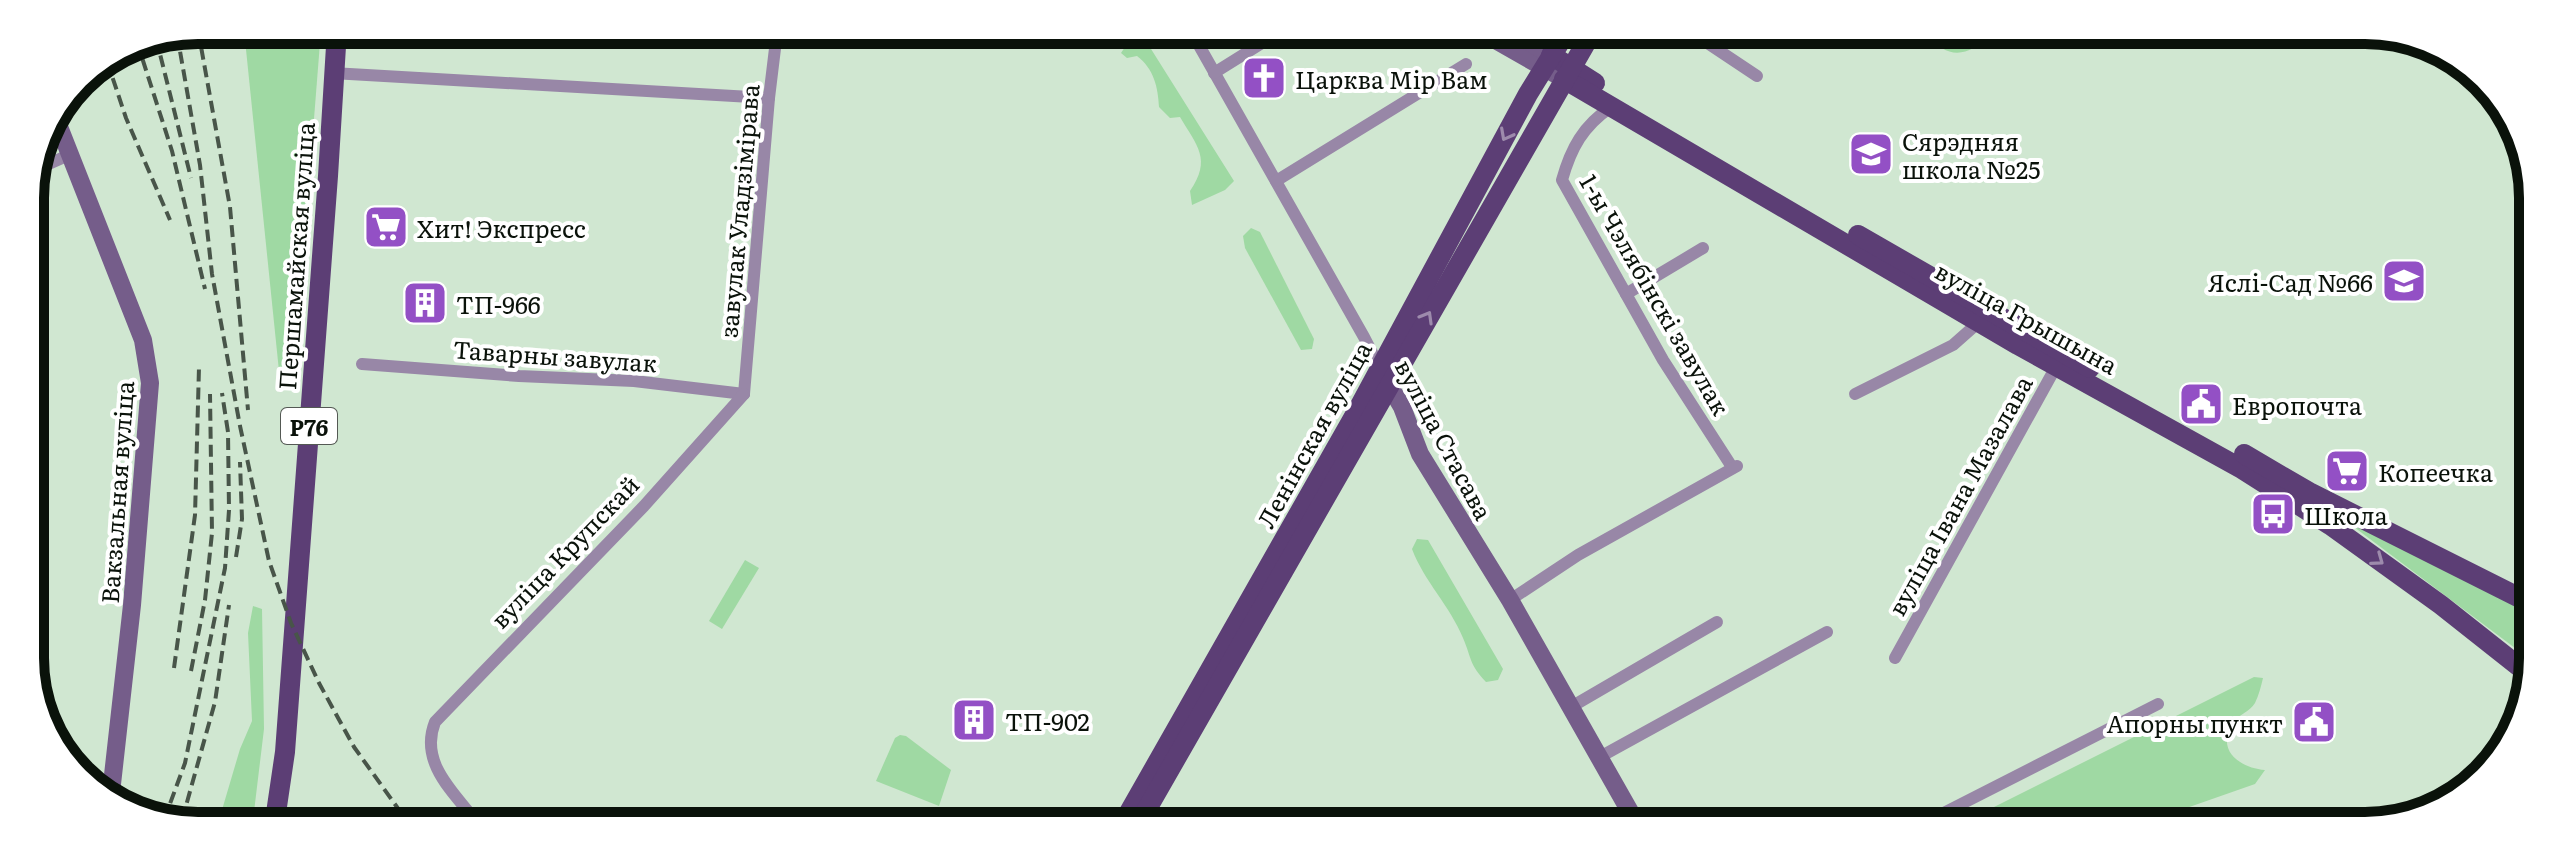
<svg xmlns="http://www.w3.org/2000/svg" width="2563" height="856" font-family="Literata,serif">
<style>
.green{fill:#9fd9a3}
.lines{fill:none;stroke-linecap:round;stroke-linejoin:round}
.street{stroke:#9887a7;stroke-width:12}
.secondary{stroke:#755d8a;stroke-width:18}
.primary{stroke:#5c3e75;stroke-width:20}
.rail{stroke:#485549;stroke-width:4;stroke-dasharray:12 6;stroke-linecap:butt}
.oneway{stroke:#9d8bac}
.labels{text-anchor:middle;dominant-baseline:central;stroke-width:8;stroke-linejoin:round;paint-order:stroke}
.shield{fill:#fff;stroke:#545954;stroke-width:2}
.shield-label{font-size:22px;font-weight:bold;fill:#0a120a}
.poi-label{font-size:24px;fill:#0a120a;stroke:#fff;text-anchor:start}
.street-label{font-size:24px;fill:#0a120a;stroke:#fff}
.rim{fill:none;stroke:#0a120a;stroke-width:10}
</style>
<rect width="100%" height="100%" fill="#d0e7d1"/>
<!-- green -->
<g class="green">
<path d="M244,30h77l-27,342 -15,-1z"/>
<path d="M1930,35h57c-15,22 -43,25 -57,0z"/>
<path d="M1136,38l10,3 88,140 -9,9 -33,15 -2,-14c22,-32 7,-45 -10,-74l-10,1 -11,-11c-1,-20 -5,-38 -22,-51l-10,2 -6,-5 4,-6z"/>
<path d="M1251,228l9,4 54,107 -2,10 -11,1 -56,-102 -2,-12z"/>
<path d="M2346,521l182,91 -1,45z"/>
<path d="M1417,539l11,1 75,129 -5,11 -12,2c-17,-18 -14,-23 -23,-44 -13,-32 -39,-57 -51,-89z"/>
<path d="M745,560l14,8 -37,61 -13,-8z"/>
<path d="M253,606l9,3 2,120 -11,91h-34l21,-71 12,-28 -4,-88z"/>
<path d="M2254,677l9,1c-2,8 -4,17 -8,25 -5,9 -18,12 -23,21 -16,27 8,44 33,46l-10,14 -117,41h-180z"/>
<path d="M900,735l6,1 45,34 -12,36 -63,-25 19,-43z"/>
</g>
<g class="lines">
<!-- street -->
<g class="street">
<path d="M1192,33l172,304 18,35"/>
<path d="M1694,34l63,42"/>
<path d="M332,73l437,25"/>
<path d="M1214,73l64,-40"/>
<path d="M1611,107c-28,19 -40,41 -49,73l101,180 69,107"/>
<path d="M35,170l36,-16"/>
<path d="M1276,181l190,-117"/>
<path d="M1626,294l77,-46"/>
<path d="M362,364l157,12 115,5 110,13"/>
<path d="M744,394l25,-296 8,-66"/>
<path d="M1855,394l98,-49 26,-23"/>
<path d="M1510,600l68,-45 159,-89"/>
<path d="M1895,658l163,-295"/>
<path d="M1571,707l146,-85"/>
<path d="M1598,758l229,-126"/>
<path d="M476,821c-23,-29 -57,-59 -41,-99l209,-216 100,-112"/>
<path d="M1920,825l238,-121"/>
</g>
<!-- secondary -->
<g class="secondary">
<path d="M1483,33l81,46"/>
<path d="M1514,33l37,22"/>
<path d="M54,114l89,226 7,43 -18,222 -21,188"/>
<path d="M1389,385l13,22 18,47 90,146 127,224"/>
</g>
<!-- primary -->
<g class="primary">
<path d="M1551,55l44,28"/>
<path d="M1564,79l454,266 224,124 88,56 111,80 86,68"/>
<path d="M1858,235l232,133"/>
<path d="M2244,454l65,38 219,110"/>
<path d="M275,820l10,-68 43,-576 9,-146"/>
<path d="M1123,823l233,-410 172,-319 37,-60"/>
<path d="M1139,823l452,-789"/>
</g>
<!-- rail -->
<g class="rail">
<path d="M198,30l32,177 18,203"/>
<path d="M177,34l23,131 12,109 28,152 29,135 22,62 28,60 35,64 53,74"/>
<path d="M156,38l35,140"/>
<path d="M137,42l35,109 33,138"/>
<path d="M107,61l19,57 44,102"/>
<path d="M236,557l6,-38 -2,-57"/>
<path d="M174,668l21,-153 4,-148"/>
<path d="M191,671l14,-71 7,-67 -2,-139"/>
<path d="M164,820l21,-57 40,-195 4,-58 -1,-78 -6,-39"/>
<path d="M182,820l33,-118 14,-97"/>
</g>
</g>
<!-- one-way arrows -->
<defs><path id="oneway-chevron" d="M-2-3.5L2.5 0L-2 3.5" fill="none" stroke-width="1.6" stroke-linecap="round" stroke-linejoin="round" transform="scale(2)"/></defs>
<g class="oneway">
<use href="#oneway-chevron" transform="translate(1506 135) rotate(118)"/>
<use href="#oneway-chevron" transform="translate(1427 317) rotate(-60)"/>
<use href="#oneway-chevron" transform="translate(2378 560) rotate(36)"/>
</g>
<!-- icons -->
<defs>
<g id="church-square" transform="scale(2.3)"><rect x="-9" y="-9" width="18" height="18" rx="4" fill="#9350c5" stroke="#fff"/><path d="M-1.2-6h2.4v3.5h3.3v2.4h-3.3V6h-2.4V-.1h-3.3v-2.4h3.3Z" fill="#fff"/></g>
<g id="school-square" transform="scale(2.3)"><rect x="-9" y="-9" width="18" height="18" rx="4" fill="#9350c5" stroke="#fff"/><path d="M0-5L7-2L0 1L-7-2ZM-4 1L0 2.5L4 1V4Q0 6-4 4Z" fill="#fff"/></g>
<g id="supermarket-square" transform="scale(2.3)"><rect x="-9" y="-9" width="18" height="18" rx="4" fill="#9350c5" stroke="#fff"/><path d="M-6-5.5h2.5l.6 2H6L4.5 2H-2.5L-4.4-4H-6ZM-1.5 3.2a1.3 1.3 0 1 0 .1 0ZM3 3.2a1.3 1.3 0 1 0 .1 0Z" fill="#fff"/></g>
<g id="building-square" transform="scale(2.3)"><rect x="-9" y="-9" width="18" height="18" rx="4" fill="#9350c5" stroke="#fff"/><path d="M-4-6H4V6H1V3H-1V6H-4ZM-2.5-4.3h1.7v1.8h-1.7ZM.8-4.3h1.7v1.8H.8ZM-2.5-1h1.7V.8h-1.7ZM.8-1h1.7V.8H.8Z" fill="#fff"/></g>
<g id="civic-square" transform="scale(2.3)"><rect x="-9" y="-9" width="18" height="18" rx="4" fill="#9350c5" stroke="#fff"/><path d="M-.6-6.5H3V-4.5H.6V-3L4-1V1h2V6H-6V1h2V-1L-.6-3ZM-1.2 2.5V6h2.4V2.5Z" fill="#fff"/></g>
<g id="bus-square" transform="scale(2.3)"><rect x="-9" y="-9" width="18" height="18" rx="4" fill="#9350c5" stroke="#fff"/><path d="M-5-6H5V4H4V6H2V4H-2V6H-4V4H-5ZM-3.5-4V0h7V-4ZM-3.5 1.2v1.5H-2V1.2ZM2 1.2v1.5H3.5V1.2Z" fill="#fff"/></g>
</defs>
<g fill-rule="evenodd">
<use href="#church-square" x="1264" y="78"/>
<use href="#school-square" x="1871" y="154"/>
<use href="#supermarket-square" x="386" y="227"/>
<use href="#school-square" x="2404" y="281"/>
<use href="#building-square" x="425" y="303"/>
<use href="#civic-square" x="2201" y="404"/>
<use href="#supermarket-square" x="2347" y="471"/>
<use href="#bus-square" x="2273" y="514"/>
<use href="#building-square" x="974" y="720"/>
<use href="#civic-square" x="2314" y="722"/>
</g>
<g class="labels">
<!-- shield labels -->
<rect class="shield" x="281" y="408" width="56" height="36" rx="6"/>
<g class="shield-label">
<text x="309" y="426">Р76</text>
</g>
<!-- poi labels -->
<g class="poi-label">
<text x="1295" y="78">Царква Мір Вам</text>
<text x="1902" y="140">Сярэдняя<tspan x="1902" dy="28">школа №25</tspan></text>
<text x="417" y="227">Хит! Экспресс</text>
<text x="2373" y="281" text-anchor="end">Яслі-Сад №66</text>
<text x="456" y="303">ТП-966</text>
<text x="2232" y="404">Европочта</text>
<text x="2378" y="471">Копеечка</text>
<text x="2304" y="514">Школа</text>
<text x="1005" y="720">ТП-902</text>
<text x="2283" y="722" text-anchor="end">Апорны пункт</text>
</g>
<!-- street labels -->
<g class="street-label">
<text transform="translate(738 211) rotate(-85)">завулак Уладзімірава</text>
<text transform="translate(295 256) rotate(-86)">Першамайская вуліца</text>
<text transform="translate(1656 294) rotate(60)">1-ы Чэлябінскі завулак</text>
<text transform="translate(2027 317) rotate(29)">вуліца Грышына</text>
<text transform="translate(555 355) rotate(4)">Таварны завулак</text>
<text transform="translate(1313 434) rotate(-61)">Ленінская вуліца</text>
<text transform="translate(1445 439) rotate(62)">вуліца Стасава</text>
<text transform="translate(116 492) rotate(-86)">Вакзальная вуліца</text>
<text transform="translate(1959 495) rotate(-61)">вуліца Iвана Мазалава</text>
<text transform="translate(564 551) rotate(-46)">вуліца Крупскай</text>
</g>
</g>
<!-- crop -->
<path d="M0 0H2563V856H0ZM198 44H2365A154 154 0 0 1 2519 198V658A154 154 0 0 1 2365 812H198A154 154 0 0 1 44 658V198A154 154 0 0 1 198 44Z" fill="#fff" fill-rule="evenodd"/>
<path class="rim" d="M198 44H2365A154 154 0 0 1 2519 198V658A154 154 0 0 1 2365 812H198A154 154 0 0 1 44 658V198A154 154 0 0 1 198 44Z"/>
</svg>
